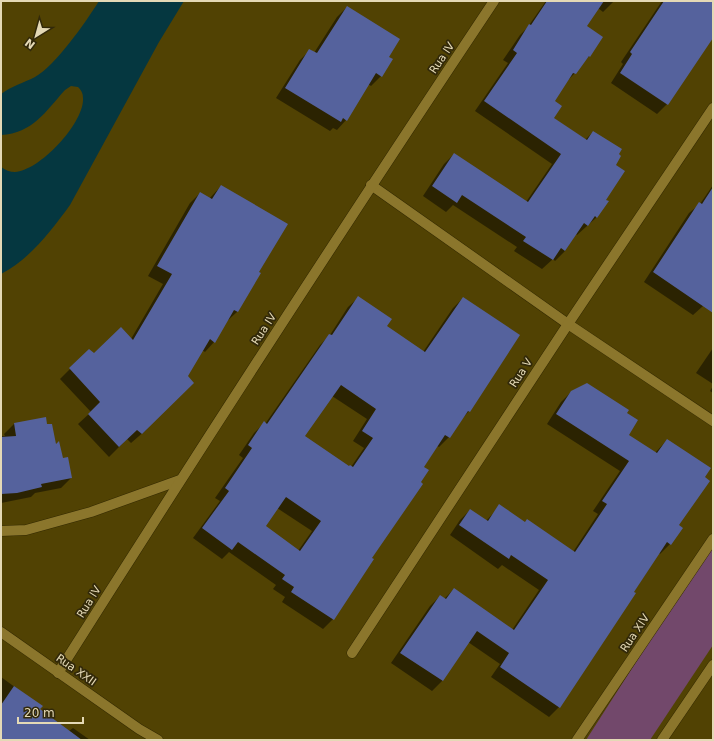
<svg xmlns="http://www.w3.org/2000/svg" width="714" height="741" font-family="'DejaVu Sans',sans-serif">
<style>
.green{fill:#72486b}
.water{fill:#053740}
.shadow{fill:#0007;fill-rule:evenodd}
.building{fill:#55629d;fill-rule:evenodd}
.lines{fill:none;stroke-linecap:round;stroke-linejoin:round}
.minor-casing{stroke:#332901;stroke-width:11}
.minor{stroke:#8b762c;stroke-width:10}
.labels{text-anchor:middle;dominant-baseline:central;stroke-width:3.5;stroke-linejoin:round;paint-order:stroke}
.street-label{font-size:11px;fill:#e4d9b6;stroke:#32290a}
</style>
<rect width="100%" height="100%" fill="#514203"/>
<!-- green -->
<path class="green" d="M713,542v103l-63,95h-64z"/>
<!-- water -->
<path class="water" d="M99,1h85l-25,41 -89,163c-19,26 -40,54 -69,69v-107c4,3 9,5 14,5 25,-1 70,-50 68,-74 0,-5 -2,-8 -5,-11l-7,-1 -6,4c-20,22 -32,43 -64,45v-41c11,-8 22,-11 34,-17 20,-11 51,-55 64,-76z"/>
<!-- shadow -->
<g class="shadow">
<path d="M546,1h68l-11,11 -5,-4 -12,18 3,30 -6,7 -8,10 -10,10 -12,18v17l32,22 8,-8 21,33 -9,35 -8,17 -20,18 -1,-1 -11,17 -10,10 -2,-2 -11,10 -28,-18 3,-4 -64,-42 -7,7 -23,-16 21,-32 10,-10 72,48 26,-38 -77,-53 33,-48 -5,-3 17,-25 7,-7z"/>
<path d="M662,1h51v34l-46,69 -10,10 -46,-31 12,-19 -2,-2z"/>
<path d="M347,7l41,50 -7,19 -10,10 -3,-2 -22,36 -9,10 -4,-2 -3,3 -54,-33 24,-38 10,-10 4,3 23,-36z"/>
<path d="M713,185v106l-10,15 -10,9 -49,-33 45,-69 11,-9z"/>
<path d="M221,186l37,87 1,1 -22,38 -10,9 -13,21 -9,10 -3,-2 -15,26 -41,54 -15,13 -4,-4 -18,18 -31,-33 13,-12 -31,-33 29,-29 5,5 37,-16 32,-55 -15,-8 42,-73 10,-10 9,6z"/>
<path d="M358,298l28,28 37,26 30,-44 10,-10 6,113 -7,8 -13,18 -10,10 -2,-1 -15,21 -51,91 -38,61 -10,10 -41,-27 3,-5 -12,-8 3,-4 -47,-33 -7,7 -29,-21 27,-37 -5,-3 28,-40 -4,-3 15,-22 10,-10 1,1 55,-79 10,-10 18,-28zM332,396l35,23 -14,22 11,7 -13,19 -2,1 -46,-32zM277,508l35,23 -14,20 -34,-25z"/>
<path d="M713,348v36l-17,-11z"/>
<path d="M713,386v7l-3,-2z"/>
<path d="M571,392l55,22 1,21 28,18 12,-13 11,86 -8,18 -10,10 -1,-1 -100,154 -10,10 -58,-40 9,-13 -32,-22 -26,39 -10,10 -41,-28 39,-57 10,-10 4,3 10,-10 58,41 27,-40 -37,-25 -4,4 -48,-34 10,-15 10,-10 16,11 14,-15 25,17 48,29 25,-38 -5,-3 27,-40 -73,-47 14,-22z"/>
<path d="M14,424l32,2 25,52 -10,10 -26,5 -4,4 -30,6v-67h4l-1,-2z"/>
<path d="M1,677l40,29 -2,4 30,21 4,-3 17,12h-89z"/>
</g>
<!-- building -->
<g class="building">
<path d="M547,1h57l-17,25 16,11 -13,20 -1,-1 -13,18 -3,-1 -18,28 7,5 -8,12 33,22 6,-9 29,18 -3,5 2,2 -5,9 9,6 -19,29 3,1 -12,17 -2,-2 -7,10 -4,-3 -19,28 -4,-3 -8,12 -30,-19 3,-4 -64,-42 -5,8 -25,-17 22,-33 74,49 33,-48 -77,-53 33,-48 -4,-3 16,-26 2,1z"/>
<path d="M664,1h49v37l-45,67 -48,-32 12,-19 -2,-2z"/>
<path d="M347,6l53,33 -11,18 4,2 -11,18 -6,-4 -29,48 -4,-3 -2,4 -56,-34 24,-39 8,4z"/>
<path d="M221,185l67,39 -29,48 2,1 -23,39 -4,-2 -19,33 -5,-4 -22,37 6,7 -52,51 -5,-4 -18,17 -31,-33 12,-12 -31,-34 20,-19 5,4 27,-26 12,13 39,-66 -15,-8 43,-74 12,7z"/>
<path d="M713,187v126l-60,-41 46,-70 3,2z"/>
<path d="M358,296l34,23 -5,7 38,26 38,-55 57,38 -50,77 -2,-1 -18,27 -5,-3 -21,32 5,3 -8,12 2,2 -51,74 2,1 -40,61 -43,-28 3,-5 -12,-8 3,-4 -47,-33 -6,8 -30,-22 27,-37 -4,-3 27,-40 -4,-3 16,-24 3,3 62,-90 3,1zM341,385l35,24 -14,22 11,7 -20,29 -3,-2 -1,1 -44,-30zM286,497l35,24 -21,30 -34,-25z"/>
<path d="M587,383l42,27 -2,3 11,7 -9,15 28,18 10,-14 44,29 -6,9 5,4 -31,44 4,3 -12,17 -4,-3 -33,50 2,1 -76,115 -60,-41 9,-14 -32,-22 -34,50 -43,-28 40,-58 6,4 8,-11 60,42 34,-50 -37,-25 -2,4 -50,-34 11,-16 18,12 11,-17 26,18 2,-3 48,33 32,-48 -5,-3 27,-40 -73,-47 15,-23z"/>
<path d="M46,417l1,7h5l4,20 3,-3 4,17 5,-1 4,21 -31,6 1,3 -25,6 -16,1v-57l15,-1 -2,-13z"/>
<path d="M14,686l29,20 -3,3 42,31h-81v-35z"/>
</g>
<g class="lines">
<!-- minor casing -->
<g class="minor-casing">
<g id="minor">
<path d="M371,185l197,139 145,97"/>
<path d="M1,531l25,-1 65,-18 89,-32"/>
<path d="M1,632l138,97 19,11"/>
<path d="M352,653l216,-329 145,-216"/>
<path d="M58,673c143,-226 288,-450 436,-672"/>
<path d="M577,740l136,-201"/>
<path d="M662,740l51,-75"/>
</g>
</g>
<!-- minor -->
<use href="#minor" class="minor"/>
</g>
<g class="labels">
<!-- street labels -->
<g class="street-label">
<text transform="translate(442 58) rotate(-56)">Rua IV</text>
<text transform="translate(264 329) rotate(-57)">Rua IV</text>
<text transform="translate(521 373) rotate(-57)">Rua V</text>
<text transform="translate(89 602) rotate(-58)">Rua IV</text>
<text transform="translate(635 633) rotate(-56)">Rua XIV</text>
<text transform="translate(76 670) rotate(35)">Rua XXII</text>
</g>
</g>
<!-- border -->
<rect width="714" height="741" fill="none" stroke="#e4d9b6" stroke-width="4"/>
<!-- north arrow -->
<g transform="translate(36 36) rotate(217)" stroke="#32290a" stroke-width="3" paint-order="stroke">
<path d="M0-3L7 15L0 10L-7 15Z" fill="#e4d9b6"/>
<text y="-6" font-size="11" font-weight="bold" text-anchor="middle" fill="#e4d9b6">N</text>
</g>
<!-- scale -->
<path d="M18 717v6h65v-6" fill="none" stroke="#e4d9b6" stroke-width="2"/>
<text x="24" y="717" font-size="12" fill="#e4d9b6" stroke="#32290a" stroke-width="3" paint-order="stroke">20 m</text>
</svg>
